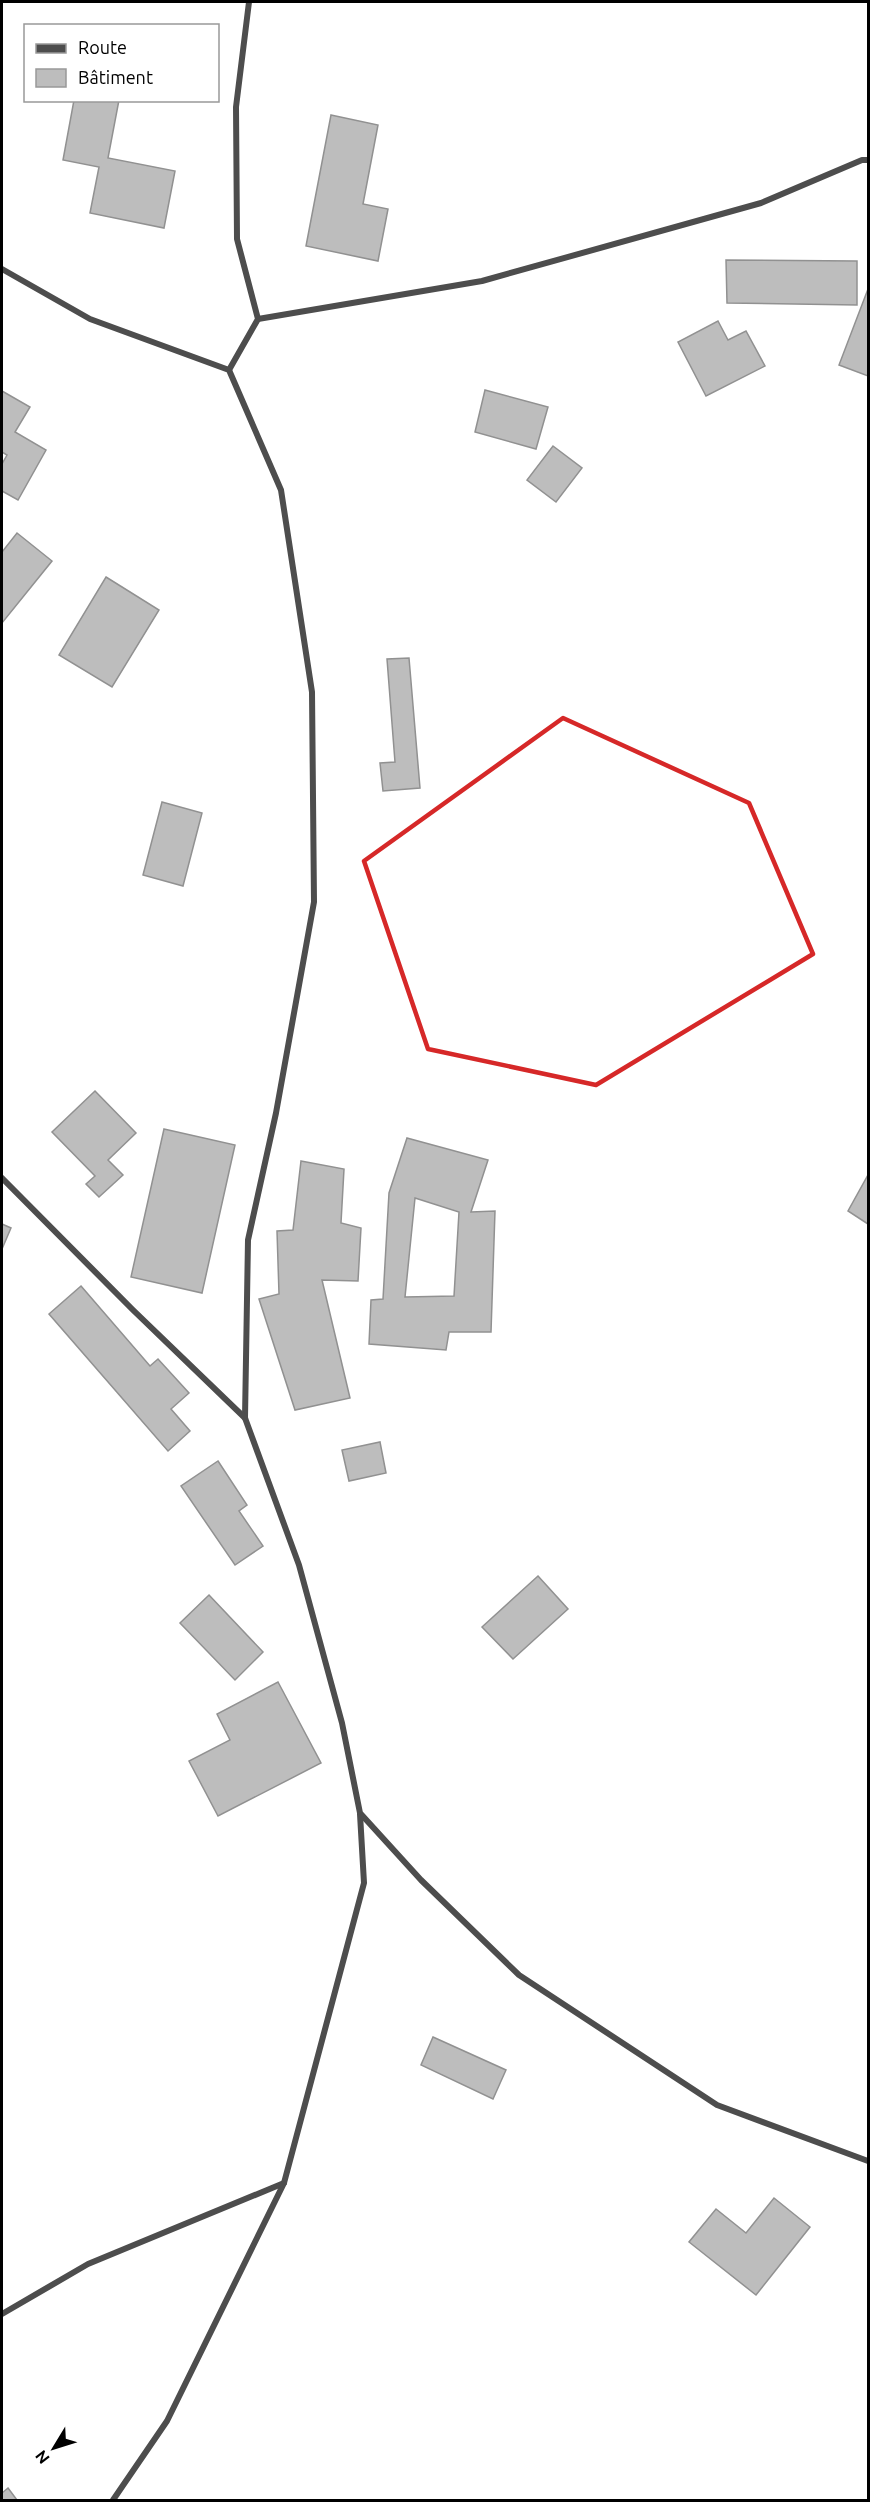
<svg xmlns="http://www.w3.org/2000/svg" width="870" height="2502" font-family="Ubuntu,sans-serif">
<style>
.building{fill:#bdbdbd;stroke:#919191;stroke-width:1.5;fill-rule:evenodd}
.lines{fill:none;stroke-linecap:round;stroke-linejoin:round}
.street{stroke:#4d4d4d;stroke-width:6}
.marked{fill:none;stroke:#d62828;stroke-width:4.5;stroke-linejoin:round}
</style>
<rect width="100%" height="100%" fill="#fff"/>
<!-- building -->
<g class="building">
<path d="M74,100h45l-11,58 67,13 -11,57 -74,-15 9,-46 -36,-7z"/>
<path d="M331,115l47,10 -15,79 25,5 -10,52 -72,-15z"/>
<path d="M726,260l131,1v44l-130,-2z"/>
<path d="M868,289v87l-29,-11z"/>
<path d="M718,321l10,19 18,-9 19,35 -59,30 -28,-54z"/>
<path d="M485,390l63,17 -12,42 -61,-17z"/>
<path d="M2,391l28,16 -15,25 31,18 -28,50 -16,-9v-27l5,-9 -5,-3z"/>
<path d="M553,446l29,22 -26,34 -29,-22z"/>
<path d="M17,533l35,28 -50,62v-71z"/>
<path d="M106,577l53,33 -47,77 -53,-32z"/>
<path d="M409,658l11,130 -37,3 -3,-28 15,-1 -8,-103z"/>
<path d="M162,802l40,11 -19,73 -40,-11z"/>
<path d="M95,1091l41,42 -28,27 15,15 -24,22 -13,-13 9,-8 -43,-44z"/>
<path d="M164,1129l71,16 -33,148 -71,-16z"/>
<path d="M407,1138l81,22 -17,52 24,-1 -4,121h-42l-3,18 -77,-6 2,-44 12,-1 6,-106zM415,1198l44,14 -5,84 -49,1z"/>
<path d="M301,1161l43,8 -3,54 20,5 -3,53 -36,-1 28,118 -55,12 -36,-111 20,-5 -2,-63 16,-1z"/>
<path d="M868,1175v49l-20,-13z"/>
<path d="M2,1224l9,4 -9,21z"/>
<path d="M81,1286l69,80 8,-7 31,34 -18,16 19,22 -22,20 -119,-137z"/>
<path d="M380,1442l6,31 -37,8 -7,-31z"/>
<path d="M218,1461l29,44 -8,6 24,35 -28,19 -54,-79z"/>
<path d="M538,1576l30,33 -55,50 -31,-32z"/>
<path d="M209,1595l54,57 -28,28 -55,-57z"/>
<path d="M278,1682l43,81 -103,53 -29,-55 41,-21 -13,-26z"/>
<path d="M433,2037l73,33 -13,29 -72,-34z"/>
<path d="M774,2198l36,29 -54,68 -67,-53 27,-33 30,24z"/>
<path d="M8,2488l9,12h-15v-7z"/>
</g>
<g class="lines">
<!-- street -->
<g class="street">
<path d="M2,269l88,50 139,51 52,120 31,202 2,210 -38,211 -28,127 -3,178 54,147 43,158 18,90 61,67 98,95 198,130 151,56"/>
<path d="M258,319l224,-38 279,-78 101,-43h6"/>
<path d="M229,370l29,-51 -21,-80 -1,-132 13,-105"/>
<path d="M2,1178l131,132 112,108"/>
<path d="M2,2314l86,-50 196,-81"/>
<path d="M113,2500l54,-79 117,-238 80,-300 -4,-69"/>
</g>
</g>
<!-- marked area -->
<path class="marked" d="M563,718l186,85 64,151 -217,131 -168,-36 -64,-188z"/>
<!-- border -->
<rect width="870" height="2502" fill="none" stroke="#000000" stroke-width="6"/>
<!-- legend -->
<rect x="24" y="24" width="195" height="78" fill="#ffffff" stroke="#999999" stroke-width="1.5"/>
<rect x="36" y="44" width="30" height="9" fill="#4d4d4d" stroke="#999999" stroke-width="1.5"/>
<text x="78" y="54" font-size="18" fill="#000000">Route</text>
<rect x="36" y="69" width="30" height="18" fill="#bdbdbd" stroke="#999999" stroke-width="1.5"/>
<text x="78" y="84" font-size="18" fill="#000000">Bâtiment</text>
<!-- north arrow -->
<g transform="translate(54 2448) rotate(232)" stroke="#ffffff" stroke-width="4.5" paint-order="stroke">
<path d="M0-4.5L10 22L0 15L-10 22Z" fill="#000000"/>
<text y="-9" font-size="16" font-weight="bold" text-anchor="middle" fill="#000000">N</text>
</g>
</svg>
